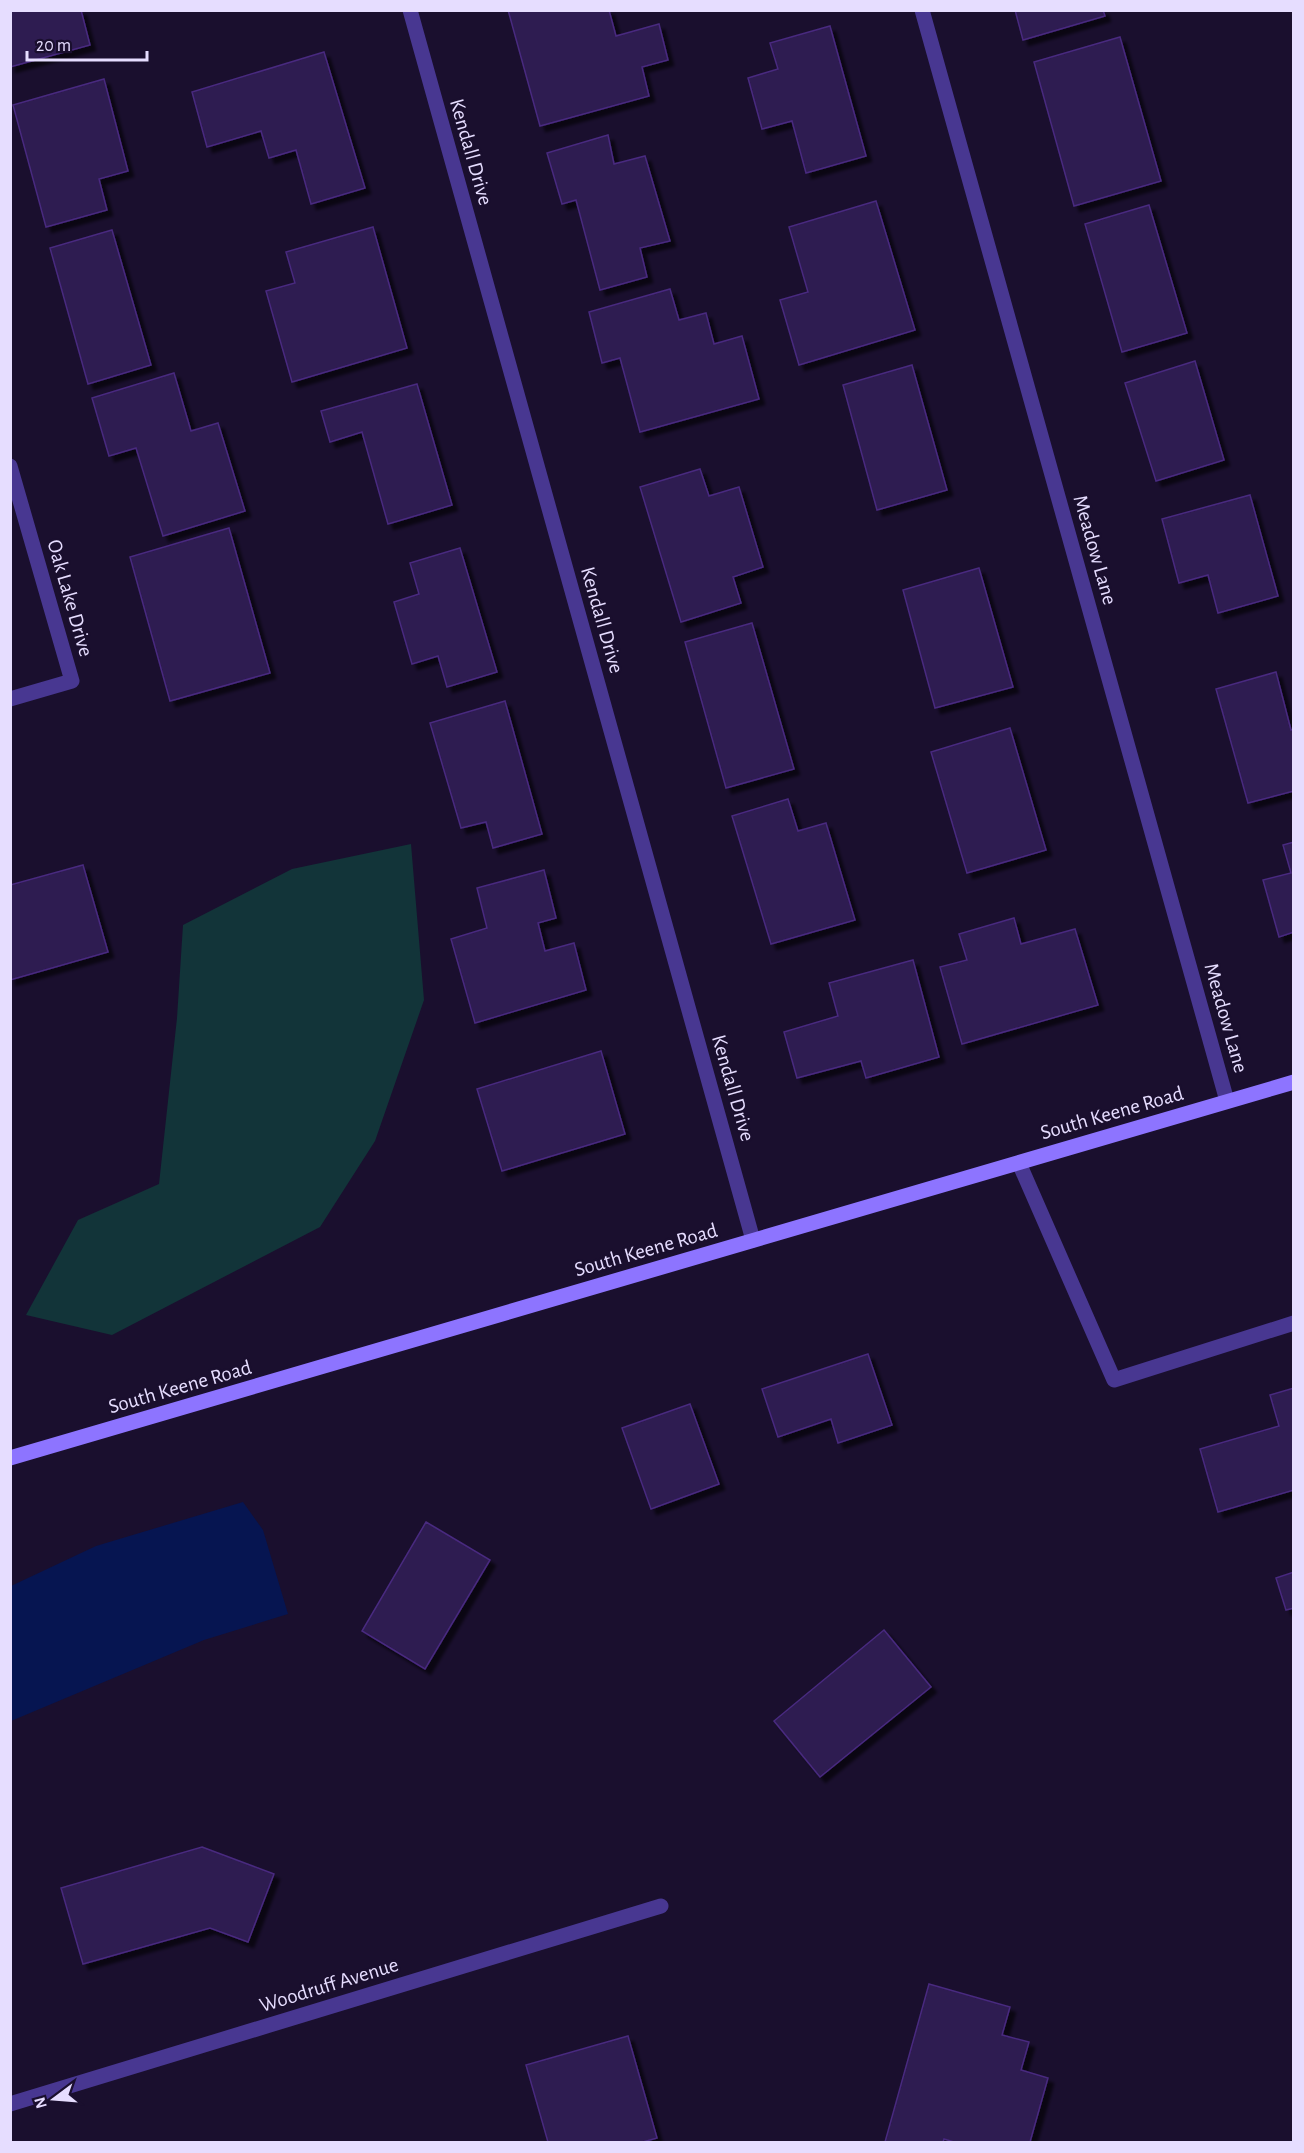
<svg xmlns="http://www.w3.org/2000/svg" width="1304" height="2153" font-family="'Alegreya Sans',sans-serif">
<style>
.green{fill:#123439}
.water{fill:#061551}
.building{fill:#2e1a51;stroke:#482a7f;stroke-width:1.5;filter:url(#shadow)}
.lines{fill:none;stroke-linecap:round;stroke-linejoin:round}
.service{stroke:#483791;stroke-width:15}
.minor{stroke:#483791;stroke-width:15}
.secondary{stroke:#8d74ff;stroke-width:15}
.labels{text-anchor:middle;dominant-baseline:central;stroke-width:4.5;stroke-linejoin:round;paint-order:stroke}
.street-label{font-size:21px;fill:#e6ddff;stroke:#1a0f2e}
</style>
<defs>
<filter id="shadow"><feDropShadow dx="5.5" dy="5.5" stdDeviation="1.5" flood-color="#0009"/></filter>
</defs>
<rect width="100%" height="100%" fill="#1a0f2e"/>
<!-- green -->
<path class="green" d="M411,844l13,156 -49,141 -55,86 -208,108 -86,-20 52,-95 81,-36 18,-166 6,-93 109,-56z"/>
<!-- water -->
<path class="water" d="M243,1502l20,28 25,84 -84,26 -193,81v-135l85,-40z"/>
<!-- building -->
<g class="building">
<path d="M10,10h71l9,35 -80,22z"/>
<path d="M508,10h101l7,26 43,-12 9,36 -26,7 7,29 -109,30z"/>
<path d="M1015,10h88l2,6 -82,24z"/>
<path d="M830,26l36,130 -60,17 -14,-52 -30,8 -14,-51 30,-9 -8,-26z"/>
<path d="M1120,37l41,144 -87,25 -40,-144z"/>
<path d="M324,52l41,136 -54,16 -15,-54 -27,8 -8,-27 -54,16 -15,-55z"/>
<path d="M104,79l24,92 -29,8 8,31 -61,17 -33,-122z"/>
<path d="M608,135l6,29 31,-8 25,85 -30,7 7,29 -47,13 -24,-90 -14,4 -15,-51z"/>
<path d="M876,201l39,129 -116,35 -19,-65 28,-8 -19,-65z"/>
<path d="M1149,205l38,128 -65,19 -37,-128z"/>
<path d="M373,227l34,121 -115,34 -26,-91 29,-8 -9,-31z"/>
<path d="M112,230l39,135 -63,19 -38,-136z"/>
<path d="M670,289l9,31 27,-7 8,31 28,-8 17,63 -119,33 -20,-74 -18,5 -13,-51z"/>
<path d="M1195,361l29,99 -68,21 -31,-98z"/>
<path d="M912,365l35,125 -70,20 -34,-125z"/>
<path d="M174,373l17,58 27,-8 27,88 -82,25 -27,-88 -27,8 -17,-58z"/>
<path d="M417,384l35,121 -64,19 -26,-92 -32,10 -9,-31z"/>
<path d="M700,469l9,27 30,-9 24,80 -30,10 8,26 -60,19 -41,-135z"/>
<path d="M1250,495l28,101 -60,17 -10,-38 -29,8 -17,-64z"/>
<path d="M229,528l41,145 -100,28 -40,-144z"/>
<path d="M460,548l37,124 -50,15 -9,-31 -26,8 -18,-62 25,-8 -9,-31z"/>
<path d="M979,568l34,119 -78,21 -32,-118z"/>
<path d="M752,623l42,146 -68,19 -41,-146z"/>
<path d="M1276,672l15,58 3,-1v62l-46,12 -32,-114z"/>
<path d="M505,701l37,133 -49,14 -7,-26 -25,6 -31,-105z"/>
<path d="M1010,728l36,122 -79,23 -36,-121z"/>
<path d="M788,799l10,32 28,-8 29,97 -84,24 -39,-128z"/>
<path d="M1294,842v90l-15,5 -16,-57 28,-7 -8,-28z"/>
<path d="M83,865l25,87 -98,28v-95z"/>
<path d="M544,870l12,48 -18,5 7,28 29,-8 12,47 -111,33 -24,-84 36,-11 -10,-40z"/>
<path d="M1014,918l7,26 54,-15 23,76 -136,39 -22,-77 27,-7 -8,-26z"/>
<path d="M913,960l26,97 -73,21 -5,-17 -64,17 -13,-46 54,-16 -9,-33z"/>
<path d="M601,1051l24,83 -123,37 -25,-82z"/>
<path d="M868,1354l24,71 -54,18 -7,-24 -53,18 -16,-48z"/>
<path d="M1294,1388v102l-76,22 -18,-63 79,-23 -9,-31z"/>
<path d="M690,1404l29,80 -68,25 -29,-81z"/>
<path d="M426,1522l64,38 -65,109 -63,-38z"/>
<path d="M1294,1572v36l-8,2 -10,-32z"/>
<path d="M884,1630l47,57 -111,90 -46,-56z"/>
<path d="M202,1847l72,27 -26,68 -38,-14 -127,36 -22,-76z"/>
<path d="M929,1984l81,23 -8,28 27,7 -8,28 27,8 -18,64h-76l-10,-3 -1,3h-58z"/>
<path d="M628,2036l29,102 -14,4h-95l-22,-77z"/>
</g>
<g class="lines">
<!-- service -->
<path class="service" d="M1019,1163l95,217 180,-57"/>
<!-- minor -->
<g class="minor">
<path d="M410,10l343,1230"/>
<path d="M922,10l305,1091"/>
<path d="M10,466l62,215 -62,18"/>
<path d="M10,2104l651,-198"/>
</g>
<!-- secondary -->
<path class="secondary" d="M10,1458l1284,-376"/>
</g>
<g class="labels">
<!-- street labels -->
<g class="street-label">
<text transform="translate(471 152) rotate(74)">Kendall Drive</text>
<text transform="translate(1095 550) rotate(74)">Meadow Lane</text>
<text transform="translate(70 598) rotate(74)">Oak Lake Drive</text>
<text transform="translate(602 620) rotate(74)">Kendall Drive</text>
<text transform="translate(1226 1018) rotate(74)">Meadow Lane</text>
<text transform="translate(733 1088) rotate(74)">Kendall Drive</text>
<text transform="translate(1112 1113) rotate(-16)">South Keene Road</text>
<text transform="translate(646 1250) rotate(-16)">South Keene Road</text>
<text transform="translate(180 1387) rotate(-16)">South Keene Road</text>
<text transform="translate(329 1985) rotate(-17)">Woodruff Avenue</text>
</g>
</g>
<!-- border -->
<rect width="1304" height="2153" fill="none" stroke="#e6ddff" stroke-width="24"/>
<!-- north arrow -->
<g transform="translate(54 2099) rotate(254)" stroke="#1a0f2e" stroke-width="4.5" paint-order="stroke">
<path d="M0-4.5L10 22L0 15L-10 22Z" fill="#e6ddff"/>
<text y="-9" font-size="16" font-weight="bold" text-anchor="middle" fill="#e6ddff">N</text>
</g>
<!-- scale -->
<path d="M27 51v9h120v-9" fill="none" stroke="#e6ddff" stroke-width="3"/>
<text x="36" y="51" font-size="18" fill="#e6ddff" stroke="#1a0f2e" stroke-width="4.5" paint-order="stroke">20 m</text>
</svg>
